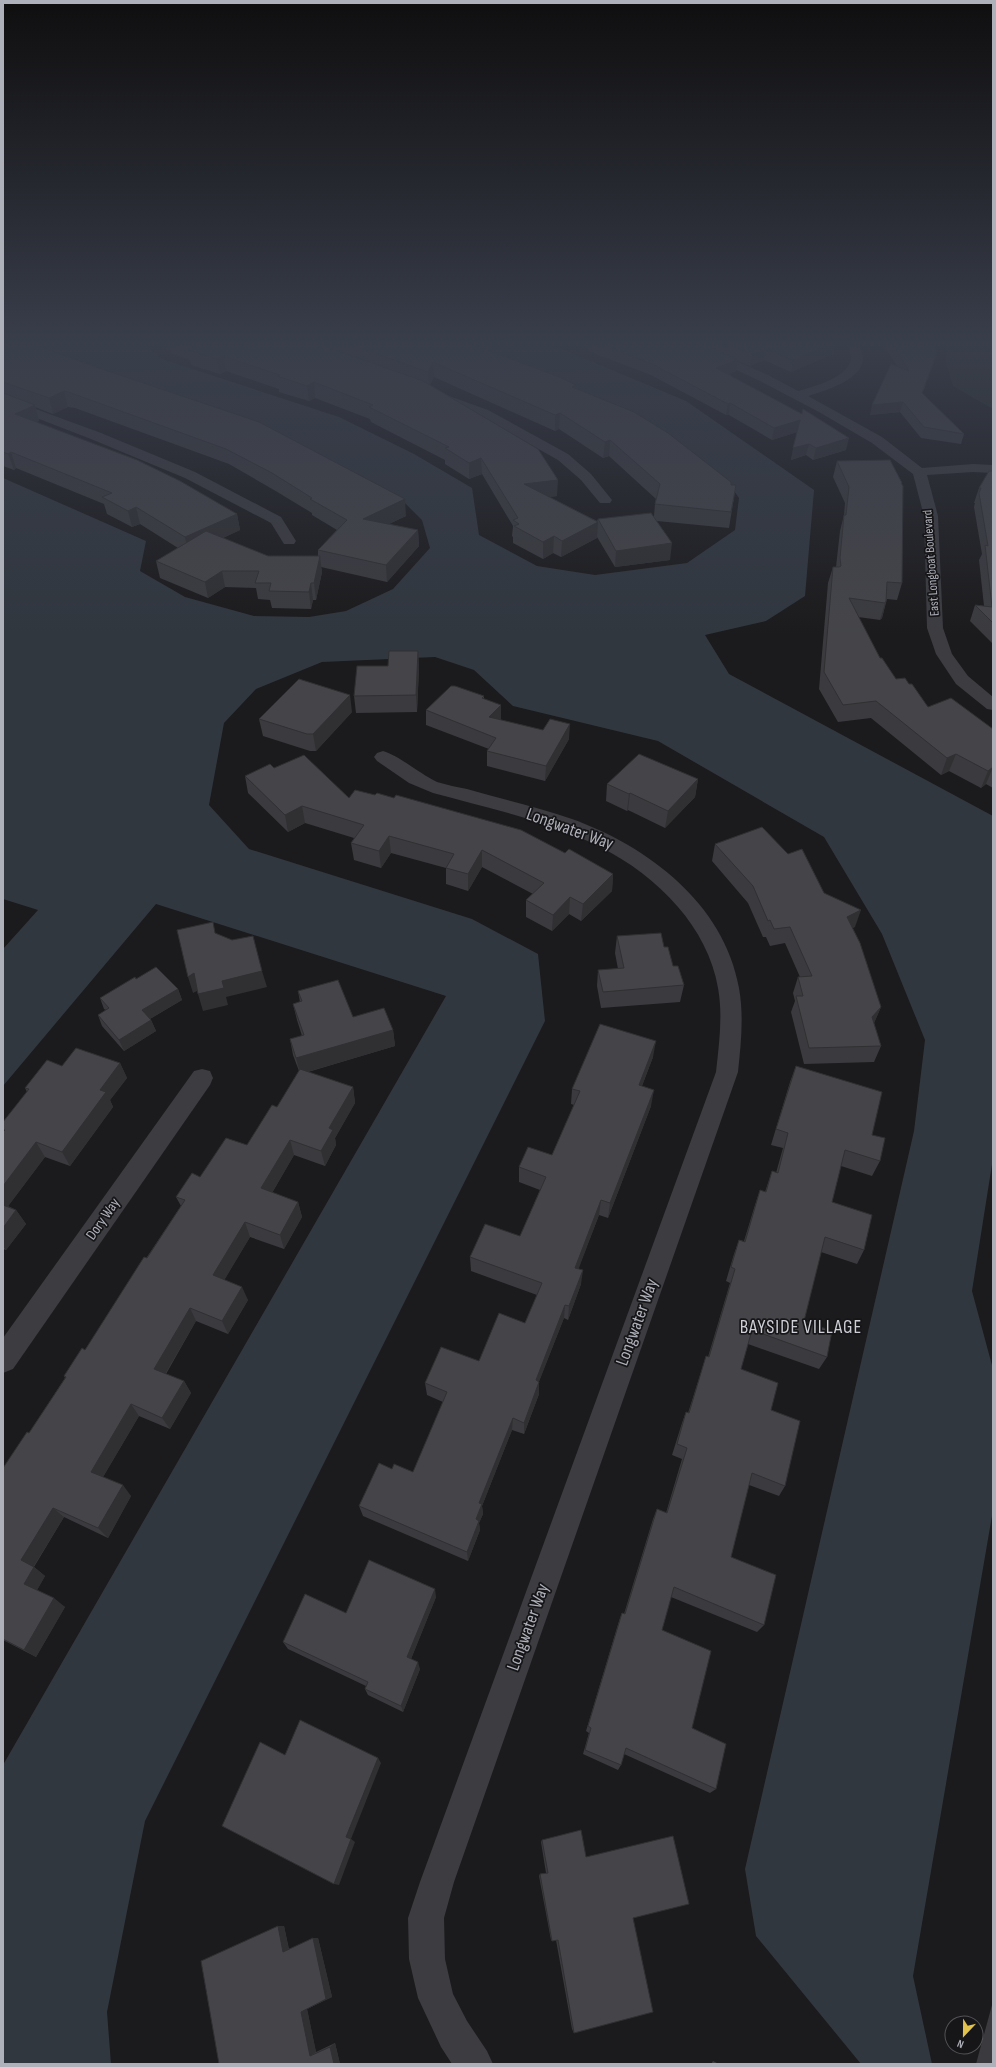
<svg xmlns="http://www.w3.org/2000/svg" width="996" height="2067" font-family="'Sofia Sans Condensed',sans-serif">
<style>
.green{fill:#252c26}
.water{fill:#31373f}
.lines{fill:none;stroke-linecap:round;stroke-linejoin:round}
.minor{fill:#3c3c41;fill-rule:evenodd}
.wall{fill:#3b3b3f;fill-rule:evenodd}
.shaded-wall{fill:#303033}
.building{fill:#454549;stroke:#303033}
.labels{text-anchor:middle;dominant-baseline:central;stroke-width:3.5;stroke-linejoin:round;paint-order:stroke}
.far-street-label{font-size:13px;fill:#aeb0ba;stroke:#161517}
.street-label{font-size:15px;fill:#aeb0ba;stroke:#161517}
.near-street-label{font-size:18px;fill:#aeb0ba;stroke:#161517}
.near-neighbourhood-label{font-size:19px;letter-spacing:1px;fill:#cfd0d7;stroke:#161517}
</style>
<rect width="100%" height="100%" fill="#1b1a1c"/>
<!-- green -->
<path class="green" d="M947,345h46v64l-40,-23 -7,-23z"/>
<!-- water -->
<path class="water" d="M24,345h121l17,14 177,58 75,37 58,34 7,47 58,31 58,9 92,-12 48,-33 4,-32 -12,-17 -266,-136h91l134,56 128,89 -9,106 -39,25 -61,14 24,39 264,142v342l-21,133 21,78v141l-80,466 19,88h-71l-105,-128 -11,-67 169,-738 11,-91 -43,-106 -58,-97 -166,-96 -145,-35 -39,-36 -39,-13 -113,5 -66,27 -32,34 -15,82 40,44 223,70 66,35 7,67 -400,800 -38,191 4,52h-108v-299l443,-769 -290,-92 -153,182v-137l35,-39 -35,-11v-421l143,63 -6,30 45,26 69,19 55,1 37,-6 47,-22 37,-41 -8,-28 -19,-19z"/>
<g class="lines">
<!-- minor -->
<g class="minor">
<path d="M683,345h16l69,30 30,16c15,-4 53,-14 53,-34 0,-4 -3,-8 -4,-12h12c1,4 4,8 4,12 1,23 -39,34 -55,39l74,41 40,31 51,-4 20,1v8l-20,-1 -46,3 11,41 5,112 9,26 16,22 25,21v13l-6,-1 -31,-25 -20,-30 -9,-26 -3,-112 -11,-42 -41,-31 -53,-31 -59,-31z"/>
<path d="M435,391l53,19 80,44 23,20 21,26 -2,3h-10l-19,-23 -23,-20 -78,-44 -49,-18 -2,-3z"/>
<path d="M3,397l98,36 94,39 86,45 15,24 -2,3h-10l-13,-21 -86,-45 -94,-39 -88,-34z"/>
<path d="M383,751c17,5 37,23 54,31 10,3 20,5 30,7 35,10 70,18 105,30 75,27 152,84 167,169 5,28 2,56 -1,84l-284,810 -10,36 1,41 8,35 14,27 20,30 6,13h-41l-11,-17 -23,-49 -9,-39 -1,-41 12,-36 296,-810c3,-28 7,-56 2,-84 -5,-30 -20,-58 -40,-81 -62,-73 -157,-90 -245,-114l-24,-10 -32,-22 -3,-4 3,-4z"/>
<path d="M202,1069l8,2 3,7 -3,7 -197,284 -10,4v-35l191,-267z"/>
</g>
</g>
<!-- wall -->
<g class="wall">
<path d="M3,345l403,171 -17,8 29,6 1,16 -32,36 -66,-15 1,5 -6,28h-3l-2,9 -39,-1 -2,-8 -12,-1 -2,-11 -31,-1 -17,11 -48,-20 -4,-17 22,-13 -38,-24 -8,3 -25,-13 -3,-10 -88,-36 -2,2 -11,-4zM35,407l18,7 15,-7 7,1 154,56 45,26 38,23v2l25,15 -19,20v6h-50l-45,-18 17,-8 -3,-16 -201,-92 3,-1z"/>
<path d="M159,345h315l102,43 155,97h5l-7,43 -72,-7 13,39 -55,7 -18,-30v1l-36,19 -8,-4 -10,6 -30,-16v-6l-1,-1 1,-10 -31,-52 -13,5 -24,-15v-4l-74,-38 -1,-3 -55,-21 -6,3 -30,-9v-3l-53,-18 -6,3 -29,-9 -1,-5 -17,-6zM434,377l121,54 4,-2 44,29 6,-2 47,43 -1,5 -1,12 -56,3 -1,2 -48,-24 8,-1 -127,-111z"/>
<path d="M577,345h258l-2,9 -42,18 -27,-12 -14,6 -14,-6h1l-1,11 -8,3 118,76 -33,10 -7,-5 -15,5 6,-28 -25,8 -43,-25h-3l-75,-40 -63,-24v-2z"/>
<path d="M884,345h50l3,7 -3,10 -12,32 42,40 -3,10 -40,-6 -21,-26 -30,3 27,-49z"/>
<path d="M837,461l65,22v100l-5,17 -10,-1 -5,19 -2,2 -22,-3 22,41 16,21 13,5 19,23 65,22v59l-7,-4 -5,4 -32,-17 -8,4 -70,-57 -33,4 -19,-33 9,-106 5,-16h3l4,-36 4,-16 1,-12 -12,-26z"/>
<path d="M993,471v173l-23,-23 5,-16 9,1 -5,-46 3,-6 -8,-47 1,-4h-1l5,-15z"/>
<path d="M418,651l1,17 -2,44 -61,1 -2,-17 34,-30z"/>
<path d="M484,696v3l17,21 68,19 -24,42 -58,-15v-15l2,-2 -63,-24v-15z"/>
<path d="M352,712l-36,39h-6l-47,-15 -4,-17z"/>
<path d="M274,768l75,30 216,55 48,21 -1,17 -31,30 -12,-7 -17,17 -26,-14v-17l7,-6 -51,-27 -14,24 -22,-7v-16l-55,-15 -10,15 -27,-8 -3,-17 3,-5 -49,-15 -17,9 -40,-39 -3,-17z"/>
<path d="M698,779l-3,18 -30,31 -37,-18 -1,1 -21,-10 1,-17z"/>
<path d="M715,844l109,49 31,34 -3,1 29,79 -7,16 7,23 -7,16 -70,2 -13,-52 4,-11 -2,-8 5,-16h2l-15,-34 -15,3 -4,-9h-3l-15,-34 -36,-42z"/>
<path d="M617,936l47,11 9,19 11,19 -4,17 -79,6 -4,-22 1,-16 20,-1 -3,-16z"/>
<path d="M136,979l42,10 4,11 -32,19 1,1 5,11 -32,20 -22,-25 -4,-11 8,-5 -2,-1 -4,-11z"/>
<path d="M298,991l55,26 40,13 2,16 -87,26 45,15 2,16 -20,35 1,7 -11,21 -31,-11 -22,38 26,9 4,15 -18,32 -34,-12 -26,43 24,20 -20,34 -32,-13 -30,53 18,7 7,12 -21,36 -31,-13 -36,61 28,19 -23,42 -44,-21 -30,50 11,9 -8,14 28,17 -29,50 -33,-17v-172l26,-35 36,-55 -1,-2 21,-26 96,-144 -5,-9 24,-20 47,-32 30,-38 22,-36 -6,-16 -3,-16 12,-3 -5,-16 -4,-16 7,-2z"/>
<path d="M653,1057l-11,29 9,20 -43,112 -9,-3 -21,54 3,15 -13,36 -4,-2 -25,63v13l-15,40 -12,-4 -30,76 1,8 -4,9 1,7 -12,31 -105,-45 -4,-10 33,-37 21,3 30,-70 -16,-7 -2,-12 54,-22 46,-38 12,-28 -66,-24 -1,-14 50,-21 20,-46 -21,-8v-15l33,-12 22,-50 -3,-1 1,-15z"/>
<path d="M120,1063l7,15 -17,22 3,7 -43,59 -25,-9 -37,49 8,4 10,14 -20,26 -3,-1v-127l24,-30 -2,-4 37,-22z"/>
<path d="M796,1066l76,69 8,26 -8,15 -31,-10 -9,36 32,48 -7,14 -36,-12 -17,69 23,36 -8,12 -71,-25 -7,25 30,41 14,76 -6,10 -30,-11 -18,72 33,68 -7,7 -86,-35 -9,33 30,98 24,61 -6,4 -86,-39 -3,11 -3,5 -35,-16 6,-21 -3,-2 33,-110 3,-8 2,1 29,-95 4,-10 9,4 16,-54 -10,-4 10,-32 4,-11 2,1 14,-44 4,-13 2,1 22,-74 -4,-2 8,-27 5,-14 5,1 11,-36 5,-15 5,2 7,-21 4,2 7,-25 -12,-3 19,-63z"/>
<path d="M436,1597l-25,62 9,10 -17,43 -35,-17 -3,-6 1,-3 -78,-37 -5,-7 63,-29z"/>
<path d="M542,1840l44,17 47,61 -59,115 -2,-4 -16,-89 -4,1 -1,-1 -12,-64 1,-2 6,-1 -5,-31z"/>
<path d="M284,1926l5,23 29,-11 14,59 -25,12 9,43 19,-9 5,21h-121z"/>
<path d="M992,2005h1v59h-17z"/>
<path d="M713,2061l6,3h-8z"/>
</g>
<!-- shaded-wall -->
<g class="shaded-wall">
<path d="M830,345h5l-2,9 -42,18 2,-12z"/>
<path d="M766,349l-2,11 -14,6 2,-12z"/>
<path d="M937,352l-3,10 -15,41 3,-10z"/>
<path d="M223,356l3,15 -6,3 -3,-15z"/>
<path d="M737,360l-1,11 -21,8 1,-11z"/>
<path d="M433,362l1,15 -5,10 -1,-15z"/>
<path d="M314,382l1,16 -6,3 -2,-15z"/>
<path d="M64,391l4,16 -15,7 -4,-16z"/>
<path d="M903,402l-3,10 -30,3 2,-10z"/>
<path d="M730,403l-1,12h-3l2,-11z"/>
<path d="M35,405l4,16 -19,9 -5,-16z"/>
<path d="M560,413l-1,16 -4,2v-16z"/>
<path d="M800,420l-2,12 -26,8 2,-12z"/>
<path d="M849,438l-3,12 -33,10 3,-12z"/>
<path d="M610,440l-1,16 -6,2 2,-16z"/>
<path d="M809,444l-3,11 -15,5 2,-12z"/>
<path d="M11,452l5,16 -2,2 -6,-16z"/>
<path d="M481,458l1,16 -13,5v-16z"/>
<path d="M558,480l-1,16 -34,5 1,-17z"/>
<path d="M405,499l1,17 -41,19 -2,-16z"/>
<path d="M136,507l4,17 -8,3 -4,-16z"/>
<path d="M237,514l3,16 -52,24 -3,-17z"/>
<path d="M598,522l-1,16 -36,19 1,-16z"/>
<path d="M418,530l1,16 -32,36 -1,-17z"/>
<path d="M554,536l-1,17 -10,6v-17z"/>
<path d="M672,543l-2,17 -55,7 1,-16z"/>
<path d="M320,556l2,16 -6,28 -2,-17z"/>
<path d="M222,571l3,16 -17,11 -3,-16z"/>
<path d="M311,583l2,17 -2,9 -2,-17z"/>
<path d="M886,601l-4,17 -2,2 5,-17z"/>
<path d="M418,651l1,17 -2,44 -1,-17z"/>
<path d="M350,695l2,17 -36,39 -3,-17z"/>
<path d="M501,705v15l-12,-3z"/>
<path d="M570,724l-1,15 -24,42 1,-15z"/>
<path d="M956,754l-7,17 -8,4 6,-17z"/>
<path d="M993,767l-7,17 -5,4 7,-17z"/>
<path d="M698,779l-3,18 -30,31 3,-17z"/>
<path d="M630,793l-2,17 -1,1 2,-17z"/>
<path d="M302,806l3,17 -17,9 -3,-17z"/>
<path d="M389,836l2,17 -10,15 -2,-17z"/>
<path d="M482,850v17l-14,24v-17z"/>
<path d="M613,874l-1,17 -31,30 2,-17z"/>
<path d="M570,897l-1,17 -17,17 1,-16z"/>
<path d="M861,910l-6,17 -14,6 6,-16z"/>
<path d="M262,971l5,16 -41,10 2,8 -25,6 -5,-17 24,-13z"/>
<path d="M194,973l5,17 -6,3 -5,-16z"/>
<path d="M178,989l4,11 -36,21 -4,-11z"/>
<path d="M881,1007l-7,16 -2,-6z"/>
<path d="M151,1020l5,11 -32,20 -5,-11z"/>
<path d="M393,1030l2,16 -95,28 -4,-16z"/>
<path d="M656,1041l-3,16 -17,44 3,-16z"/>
<path d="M120,1063l7,15 -17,22 3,7 -43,59 -8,-14 38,-62z"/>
<path d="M353,1087l2,16 -20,35 1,7 -11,21 -4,-15 8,-23z"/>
<path d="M654,1090l-3,16 -43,112 2,-15z"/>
<path d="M290,1140l4,15 -28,48 -5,-15z"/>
<path d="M36,1142l9,15 -42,56v-27z"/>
<path d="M601,1200l-2,15 -25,66 1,-13z"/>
<path d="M298,1202l4,15 -18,32 -4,-14z"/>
<path d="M16,1210l10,14 -20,26 -3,-4v-18z"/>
<path d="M245,1222l5,15 -31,52 -6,-14z"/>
<path d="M583,1270l-2,14 -13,36 1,-14z"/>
<path d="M242,1287l6,13 -20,34 -6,-13z"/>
<path d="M565,1305l-1,13 -29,74 1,-12z"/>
<path d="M190,1308l6,13 -35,60 -7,-12z"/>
<path d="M184,1381l7,12 -21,36 -8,-11z"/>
<path d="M539,1382v12l-15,40v-11z"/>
<path d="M131,1404l8,12 -39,66 -9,-10z"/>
<path d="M513,1418l-1,12 -30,76 1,8 -4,9 1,7 -12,31 -1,-9 9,-33 3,-16z"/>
<path d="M123,1485l8,11 -23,42 -10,-10z"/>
<path d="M53,1508l11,9 -32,52 -11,-9z"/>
<path d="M34,1567l11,9 -9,16 -12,-8z"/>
<path d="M435,1589l1,8 -27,67 -2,-7z"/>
<path d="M54,1598l11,9 -29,50 -12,-7z"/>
<path d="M418,1662l2,7 -17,43 -2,-6z"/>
<path d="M378,1758l3,5 -30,76 -5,-2z"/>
<path d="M351,1839l4,3 -16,43 -5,-1z"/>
<path d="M278,1926h6l5,25 -6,1z"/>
<path d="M313,1938h5l14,59 -25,12 9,43 -6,4 -9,-44z"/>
<path d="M335,2043l5,21h-6l-4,-17z"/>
</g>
<!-- building -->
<g class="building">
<path d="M3,345h32l61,22 163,55 146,77 -42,20 55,11 -32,35 -68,-15 29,-30 -37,-21 2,-1 -40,-25 -46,-24 -155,-56 -7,-2 -15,7 -46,-16z"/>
<path d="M189,345h132l102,36 115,68 20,31 -34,4 74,38 -36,19 -8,-5 -11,6 -29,-16 5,-2 -6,-4 5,-2 -37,-60 -12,5 -24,-15 4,-1 -80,-40 4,-2 -59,-23 -7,4 -30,-10 3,-1 -57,-19 -6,3 -29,-9 6,-3z"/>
<path d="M352,345h122l85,32 17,8 -4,2 62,25 34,21 63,49v3h5l-5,27 -76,-8 5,-20 -50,-44 -5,2 -45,-29 -5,2 -122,-53 -5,10z"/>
<path d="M603,345h103l31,15 -21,8 86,46 1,-5 46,29 -33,10 -7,-4 -16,4 7,-28 -26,8 -44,-25 -2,1 -76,-40z"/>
<path d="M730,345h100l-37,15 -27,-11 -14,5z"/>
<path d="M893,345h41l3,7 -15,41 42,41 -40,-7 -21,-25 -31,3 19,-41 18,7z"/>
<path d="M3,393l32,12 -20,9 122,46 43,21 57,33 -52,23 -49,-30 -8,4 -26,-14 10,-4 -101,-41 -3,2 -5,-2z"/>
<path d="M890,460l12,23h-1l2,3 -1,97 -15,-1 -1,19 -1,2 -36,-5 31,60h2l14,21 9,-1 4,6h3l16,23 23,-9 42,31v38l-5,4 -32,-17 -9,4 -71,-57 -33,4 -19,-33 9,-105h6l2,-1 -1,-8 4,-43h2l3,-28 -12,-26z"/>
<path d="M989,471h4v152l-18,-18 17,2 -7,-62 3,1 -9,-53 2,-5h-2z"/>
<path d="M651,513l21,30 -56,8 -18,-32z"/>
<path d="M206,531l62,25h52l-6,27h-3l-2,9 -40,-1 2,-8h-16l4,-12h-37l-17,11 -49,-21z"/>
<path d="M389,651h29l-2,44 -62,1 3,-30h31z"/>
<path d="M299,679l51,16 -37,39h-6l-48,-15z"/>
<path d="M451,686h4l29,10 -2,2 19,7 -12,12 54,13 7,-11 20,5 -24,42 -59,-15 9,-13 -70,-28z"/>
<path d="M639,754l59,25 -30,32 -38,-18 -1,1 -22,-10z"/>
<path d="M304,755l45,43 6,-8 20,5 2,-2 17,5 2,-3 125,35 44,23 4,-4 44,25 -30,30 -13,-7 -17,18 -27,-15 18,-17 -62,-33 -14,24 -22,-6 8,-14 -65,-18 -10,15 -28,-8 13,-18 -62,-19 -17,9 -40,-39 25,-12 4,4z"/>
<path d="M762,827l26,27 14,-5 22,44 37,17 -14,7 13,26 21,64 -9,10 9,29 -72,2 -13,-52h7l-5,-19 14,-1 -22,-49 -16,2 -4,-9 -2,1 -15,-35 -38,-42z"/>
<path d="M213,922l2,11 17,7 21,-4 9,35 -40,10 2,7 -26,6 -4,-21 -6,4 -11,-47z"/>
<path d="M661,933l3,14h4l5,19h5l6,19 -81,7 -5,-22 26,-2 -7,-32z"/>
<path d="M156,967l22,22 -36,21 9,10 -32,20 -21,-25 11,-7 -9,-10 35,-21 1,2z"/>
<path d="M338,980l15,37 31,-9 9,22 -97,28 -6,-19 14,-4 -11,-31 9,-3 -4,-10z"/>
<path d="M600,1024l56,17 -17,44 15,5 -44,113 -9,-3 -26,68 8,2 -14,36 -4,-1 -29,75 3,2 -15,41 -11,-5 -34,85 3,1 -6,15 3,2 -12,31 -108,-46 20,-43 13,6 2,-5 19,8 34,-80 -22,-9 16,-36 38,14 20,-48 26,10 17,-40 -72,-26 15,-33 35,12 26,-59 -27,-10 9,-20 24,8 28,-64 -8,-2z"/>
<path d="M76,1048l44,15 -20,27 6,2 -44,60 -26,-10 -33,44v-54l2,-2h-2v-8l26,-33 -4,-1 22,-28 15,6z"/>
<path d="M796,1066l86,26 -10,43 13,3 -5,23 -35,-11 -13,52 40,13 -8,35 -39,-13 -21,84 28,10 -5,26 -75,-27 -11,39 37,14 -7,27 29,11 -15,65 -33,-13 -21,84 45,18 -12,50 -90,-38 -12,43 49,21 -19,77 34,16 -10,45 -90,-41 -5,17 -36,-15 6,-22 -3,-2 34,-113 3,1 32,-105 10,4 20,-65 -10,-4 9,-32 3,1 17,-57 3,1 26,-88 -4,-2 8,-27 6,2 15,-52 6,2 6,-21 6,2 10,-40 -12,-4z"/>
<path d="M300,1069l53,18 -24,41 4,2 -12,21 -31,-11 -29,48 37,14 -18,33 -35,-13 -32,53 29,12 -20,34 -32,-13 -36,61 30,12 -22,37 -31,-14 -40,68 32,13 -25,43 -45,-20 -32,52 13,7 -10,17 30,14 -30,52 -21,-11v-171l24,-36 2,1 37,-56 -2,-1 18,-28 3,2 59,-93 3,1 38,-58 -9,-3 16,-24 8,4 26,-39 21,7 25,-40 5,2z"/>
<path d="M3,1205l13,5 -13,18z"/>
<path d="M369,1560l66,29 -28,68 11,5 -17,44 -36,-17 3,-7 -85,-40 22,-48 41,19z"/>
<path d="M300,1720l78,38 -32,79 5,2 -17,45 -112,-58 38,-84 25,13z"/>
<path d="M581,1830l5,27 87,-21 16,68 -56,14 20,94 -79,21 -16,-93 -6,1 -12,-67 8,-1 -6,-33z"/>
<path d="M278,1926l5,26 30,-14 13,61 -25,13 9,44 20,-9 4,17h-115l-18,-103z"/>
</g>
<!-- sky -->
<linearGradient id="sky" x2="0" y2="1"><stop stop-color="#0f0e0f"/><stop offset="0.54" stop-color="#393e4b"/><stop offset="1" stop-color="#393e4b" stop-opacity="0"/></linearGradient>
<rect width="996" height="635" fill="url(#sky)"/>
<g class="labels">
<!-- far-street labels -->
<g class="far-street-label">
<text transform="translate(931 563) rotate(-94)">East Longboat Boulevard</text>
</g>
<!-- street labels -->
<g class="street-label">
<text transform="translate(103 1219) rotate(-55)">Dory Way</text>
</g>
<!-- near-street labels -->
<g class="near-street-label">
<text transform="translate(570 829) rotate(20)">Longwater Way</text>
<text transform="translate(637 1322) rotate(-70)">Longwater Way</text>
<text transform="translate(528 1627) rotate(-70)">Longwater Way</text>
</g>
<!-- near-neighbourhood labels -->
<g class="near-neighbourhood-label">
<text x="801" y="1327">BAYSIDE VILLAGE</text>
</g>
</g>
<!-- border -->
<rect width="996" height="2067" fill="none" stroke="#aeb0ba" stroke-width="8"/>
<!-- north arrow -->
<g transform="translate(964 2035) rotate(202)"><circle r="19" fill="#161517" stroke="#535358"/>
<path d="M0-3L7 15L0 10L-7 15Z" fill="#e1c24e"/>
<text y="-6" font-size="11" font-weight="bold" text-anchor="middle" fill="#aeb0ba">N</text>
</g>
</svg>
